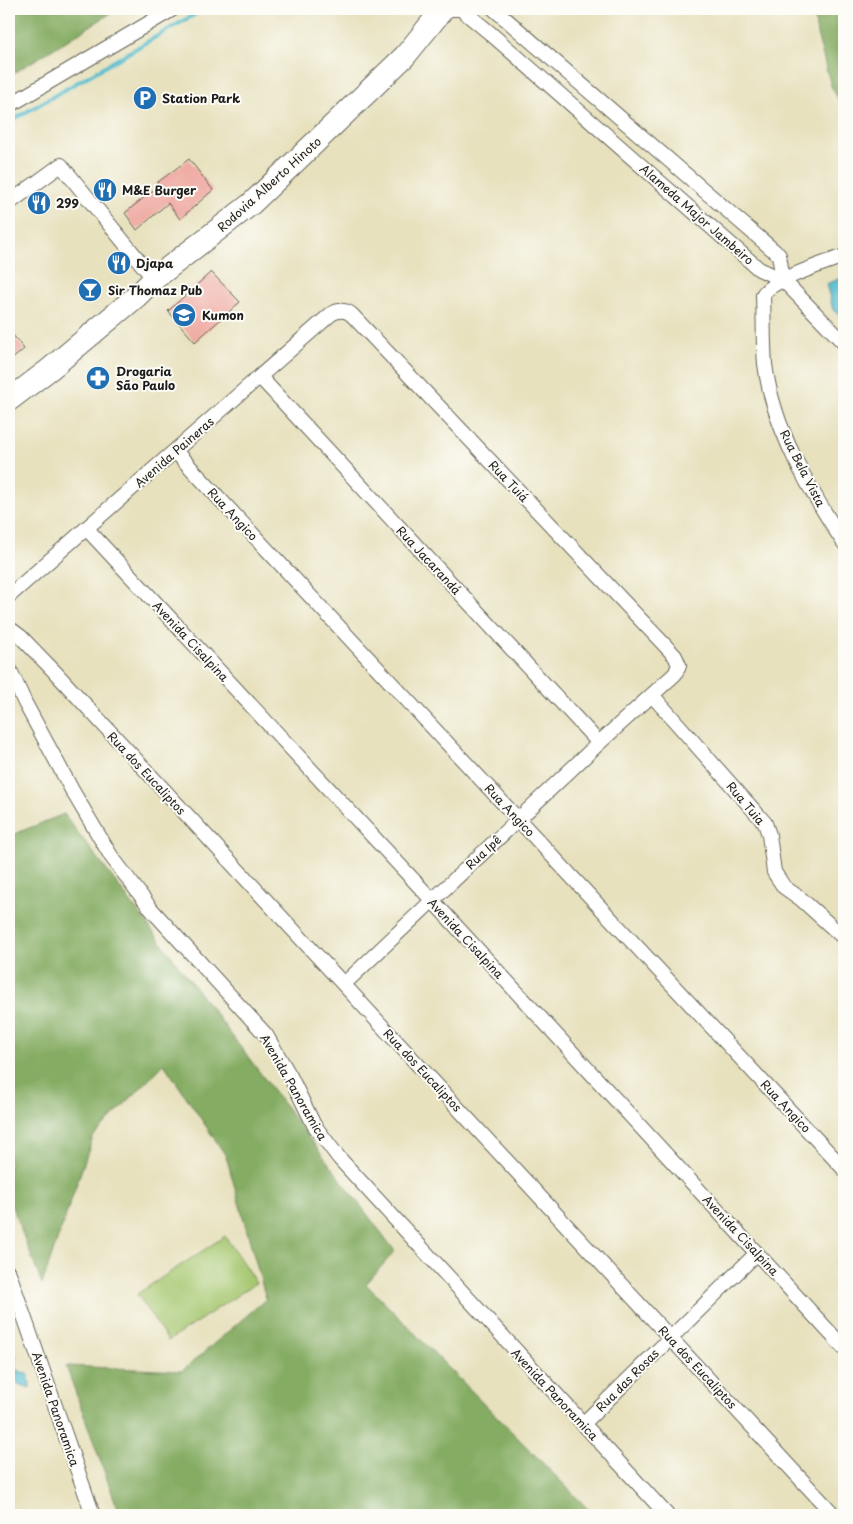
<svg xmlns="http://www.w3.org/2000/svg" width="853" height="1524" font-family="'Playpen Sans',sans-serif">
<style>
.green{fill:#a6c770;stroke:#617246}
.forest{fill:#84ac62;stroke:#50643f}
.water{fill:#51bbcd;stroke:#366c74}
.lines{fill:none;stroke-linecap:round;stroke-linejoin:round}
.stream{stroke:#51bbcd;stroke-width:4}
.building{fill:#efaaa3}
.street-casing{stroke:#636155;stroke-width:16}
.primary-casing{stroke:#636155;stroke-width:24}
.street{stroke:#fff;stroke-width:14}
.primary{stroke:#fff;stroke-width:22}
.labels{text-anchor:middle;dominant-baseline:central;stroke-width:4;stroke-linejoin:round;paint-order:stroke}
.poi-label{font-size:12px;font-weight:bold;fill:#1c1c1c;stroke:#fdfcf7;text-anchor:start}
.street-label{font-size:12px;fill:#1c1c1c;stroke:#fdfcf7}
</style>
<rect width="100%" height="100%" fill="#fdfcf7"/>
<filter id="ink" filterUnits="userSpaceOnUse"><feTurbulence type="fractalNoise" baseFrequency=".02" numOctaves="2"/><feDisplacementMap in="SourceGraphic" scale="10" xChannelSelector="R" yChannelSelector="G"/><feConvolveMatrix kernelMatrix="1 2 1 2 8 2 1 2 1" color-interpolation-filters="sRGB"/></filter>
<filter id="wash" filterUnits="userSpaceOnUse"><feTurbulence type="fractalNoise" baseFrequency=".0096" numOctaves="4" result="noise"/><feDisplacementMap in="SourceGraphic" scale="20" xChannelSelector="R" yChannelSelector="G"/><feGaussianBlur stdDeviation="1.12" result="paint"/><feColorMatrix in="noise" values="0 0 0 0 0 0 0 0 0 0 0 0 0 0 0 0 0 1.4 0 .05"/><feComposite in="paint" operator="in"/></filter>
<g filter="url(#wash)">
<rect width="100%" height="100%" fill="#e7e1be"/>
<!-- green -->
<path class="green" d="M225,1236l31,47 -88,58 -31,-47z"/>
<!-- forest -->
<g class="forest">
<path d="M9,9h109l-109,67z"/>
<path d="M813,9h31v100l-13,-23 -14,-52z"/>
<path d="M64,814l331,437 -29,33 228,231h-474l-54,-149 116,5 84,-72 -40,-143 -62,-92 -71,73 -51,147 -33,-85v-363z"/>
</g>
<!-- water -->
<g class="water">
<path d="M844,277v43l-11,-10 -7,-26z"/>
<path d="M9,1342l3,2 4,12 -1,13 14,6 1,13 -19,-6 -2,-2z"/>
</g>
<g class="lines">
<!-- stream -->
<path class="stream" d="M9,122l195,-113"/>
</g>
<g id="blocks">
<!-- building -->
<g class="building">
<path d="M189,159l24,31 -33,29 -12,-16 -31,27 -12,-17 31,-25 -2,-3z"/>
<path d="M211,272l29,30 -45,40 -27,-31z"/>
<path d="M9,330l15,19 -15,13z"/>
</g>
</g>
</g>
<g filter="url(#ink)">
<use href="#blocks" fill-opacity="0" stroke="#636155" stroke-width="1"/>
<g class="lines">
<!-- street casing -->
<g class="street-casing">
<g id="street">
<path d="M443,9h18l29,24 269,236 24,11 61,63"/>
<path d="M494,9l285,246 4,25"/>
<path d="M9,103l6,-1 158,-93"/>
<path d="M9,203l52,-38 93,114"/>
<path d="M844,256c-16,6 -75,25 -81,39 1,23 0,46 2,69 8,65 44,125 79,179"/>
<path d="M260,377l339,366"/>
<path d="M175,451l669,718"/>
<path d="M87,529l345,371 412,448"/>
<path d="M9,596l322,-282c7,-4 15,-5 21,1l323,341 4,9 -4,9 -76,69 -255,241"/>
<path d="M9,628l12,9 32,33 781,845"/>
<path d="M9,668l16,35 48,89 38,64 40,53 115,126 24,41 24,49 25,33 328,357"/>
<path d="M652,695l113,128 4,12 5,37 10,15 17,12 43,39"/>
<path d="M9,1273l84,242"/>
<path d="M583,1424l174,-171"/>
</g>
</g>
<!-- primary casing -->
<g class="primary-casing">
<path id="primary" d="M9,400l41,-31 87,-73 17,-17 97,-75 154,-148 38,-47"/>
</g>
<!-- street -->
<use href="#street" class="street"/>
<!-- primary -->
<use href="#primary" class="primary"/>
</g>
</g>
<!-- icons -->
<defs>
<g id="parking-disc" transform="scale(1.25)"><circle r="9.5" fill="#1f6fb2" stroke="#fdfcf7"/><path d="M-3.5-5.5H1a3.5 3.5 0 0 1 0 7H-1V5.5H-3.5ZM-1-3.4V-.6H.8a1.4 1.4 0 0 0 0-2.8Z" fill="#fff"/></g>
<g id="restaurant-disc" transform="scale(1.25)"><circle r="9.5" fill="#1f6fb2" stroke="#fdfcf7"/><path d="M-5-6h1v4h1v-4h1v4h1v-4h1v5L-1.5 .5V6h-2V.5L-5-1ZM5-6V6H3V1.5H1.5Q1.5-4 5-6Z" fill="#fff"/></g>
<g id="bar-disc" transform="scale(1.25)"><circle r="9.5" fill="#1f6fb2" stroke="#fdfcf7"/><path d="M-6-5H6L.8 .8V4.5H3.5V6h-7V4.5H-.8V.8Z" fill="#fff"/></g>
<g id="school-disc" transform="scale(1.25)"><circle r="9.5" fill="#1f6fb2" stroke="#fdfcf7"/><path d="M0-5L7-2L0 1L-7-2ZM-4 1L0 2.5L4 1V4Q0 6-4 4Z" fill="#fff"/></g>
<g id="pharmacy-disc" transform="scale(1.25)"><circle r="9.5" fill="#1f6fb2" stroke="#fdfcf7"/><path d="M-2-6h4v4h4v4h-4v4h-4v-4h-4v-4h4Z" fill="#fff"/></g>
</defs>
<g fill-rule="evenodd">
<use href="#parking-disc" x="145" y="98"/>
<use href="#restaurant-disc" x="105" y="190"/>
<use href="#restaurant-disc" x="39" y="203"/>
<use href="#restaurant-disc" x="119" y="263"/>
<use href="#bar-disc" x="90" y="290"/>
<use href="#school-disc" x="184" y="315"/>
<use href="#pharmacy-disc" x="98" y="378"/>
</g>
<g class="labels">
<!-- poi labels -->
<g class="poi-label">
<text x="162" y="98">Station Park</text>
<text x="122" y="190">M&amp;E Burger</text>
<text x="56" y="203">299</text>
<text x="136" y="263">Djapa</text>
<text x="108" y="290">Sir Thomaz Pub</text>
<text x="202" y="315">Kumon</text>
<text x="116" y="371">Drogaria<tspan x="116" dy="14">São Paulo</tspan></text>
</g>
<!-- street labels -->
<g class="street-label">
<text transform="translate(269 184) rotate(-42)">Rodovia Alberto Hinoto</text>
<text transform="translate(697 214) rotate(41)">Alameda Major Jambeiro</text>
<text transform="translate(174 452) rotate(-41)">Avenida Paineras</text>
<text transform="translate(803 468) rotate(63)">Rua Bela Vista</text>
<text transform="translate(509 481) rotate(47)">Rua Tuiá</text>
<text transform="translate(233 514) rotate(47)">Rua Angico</text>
<text transform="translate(429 560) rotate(47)">Rua Jacarandá</text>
<text transform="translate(191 641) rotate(47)">Avenida Cisalpina</text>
<text transform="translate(147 773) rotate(47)">Rua dos Eucaliptos</text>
<text transform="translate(746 803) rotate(50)">Rua Tuia</text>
<text transform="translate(510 810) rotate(47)">Rua Angico</text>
<text transform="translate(483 852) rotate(-43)">Rua Ipê</text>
<text transform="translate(466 938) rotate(47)">Avenida Cisalpina</text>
<text transform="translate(423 1070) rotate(47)">Rua dos Eucaliptos</text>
<text transform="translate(294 1087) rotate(60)">Avenida Panoramica</text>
<text transform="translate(786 1106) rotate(47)">Rua Angico</text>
<text transform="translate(741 1235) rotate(47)">Avenida Cisalpina</text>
<text transform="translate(698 1367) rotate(47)">Rua dos Eucaliptos</text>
<text transform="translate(627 1380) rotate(-45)">Rua das Rosas</text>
<text transform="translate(555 1394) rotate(47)">Avenida Panoramica</text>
<text transform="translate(56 1409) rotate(71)">Avenida Panoramica</text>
</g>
</g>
<!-- margin -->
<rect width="853" height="1524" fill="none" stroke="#fdfcf7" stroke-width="30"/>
</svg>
